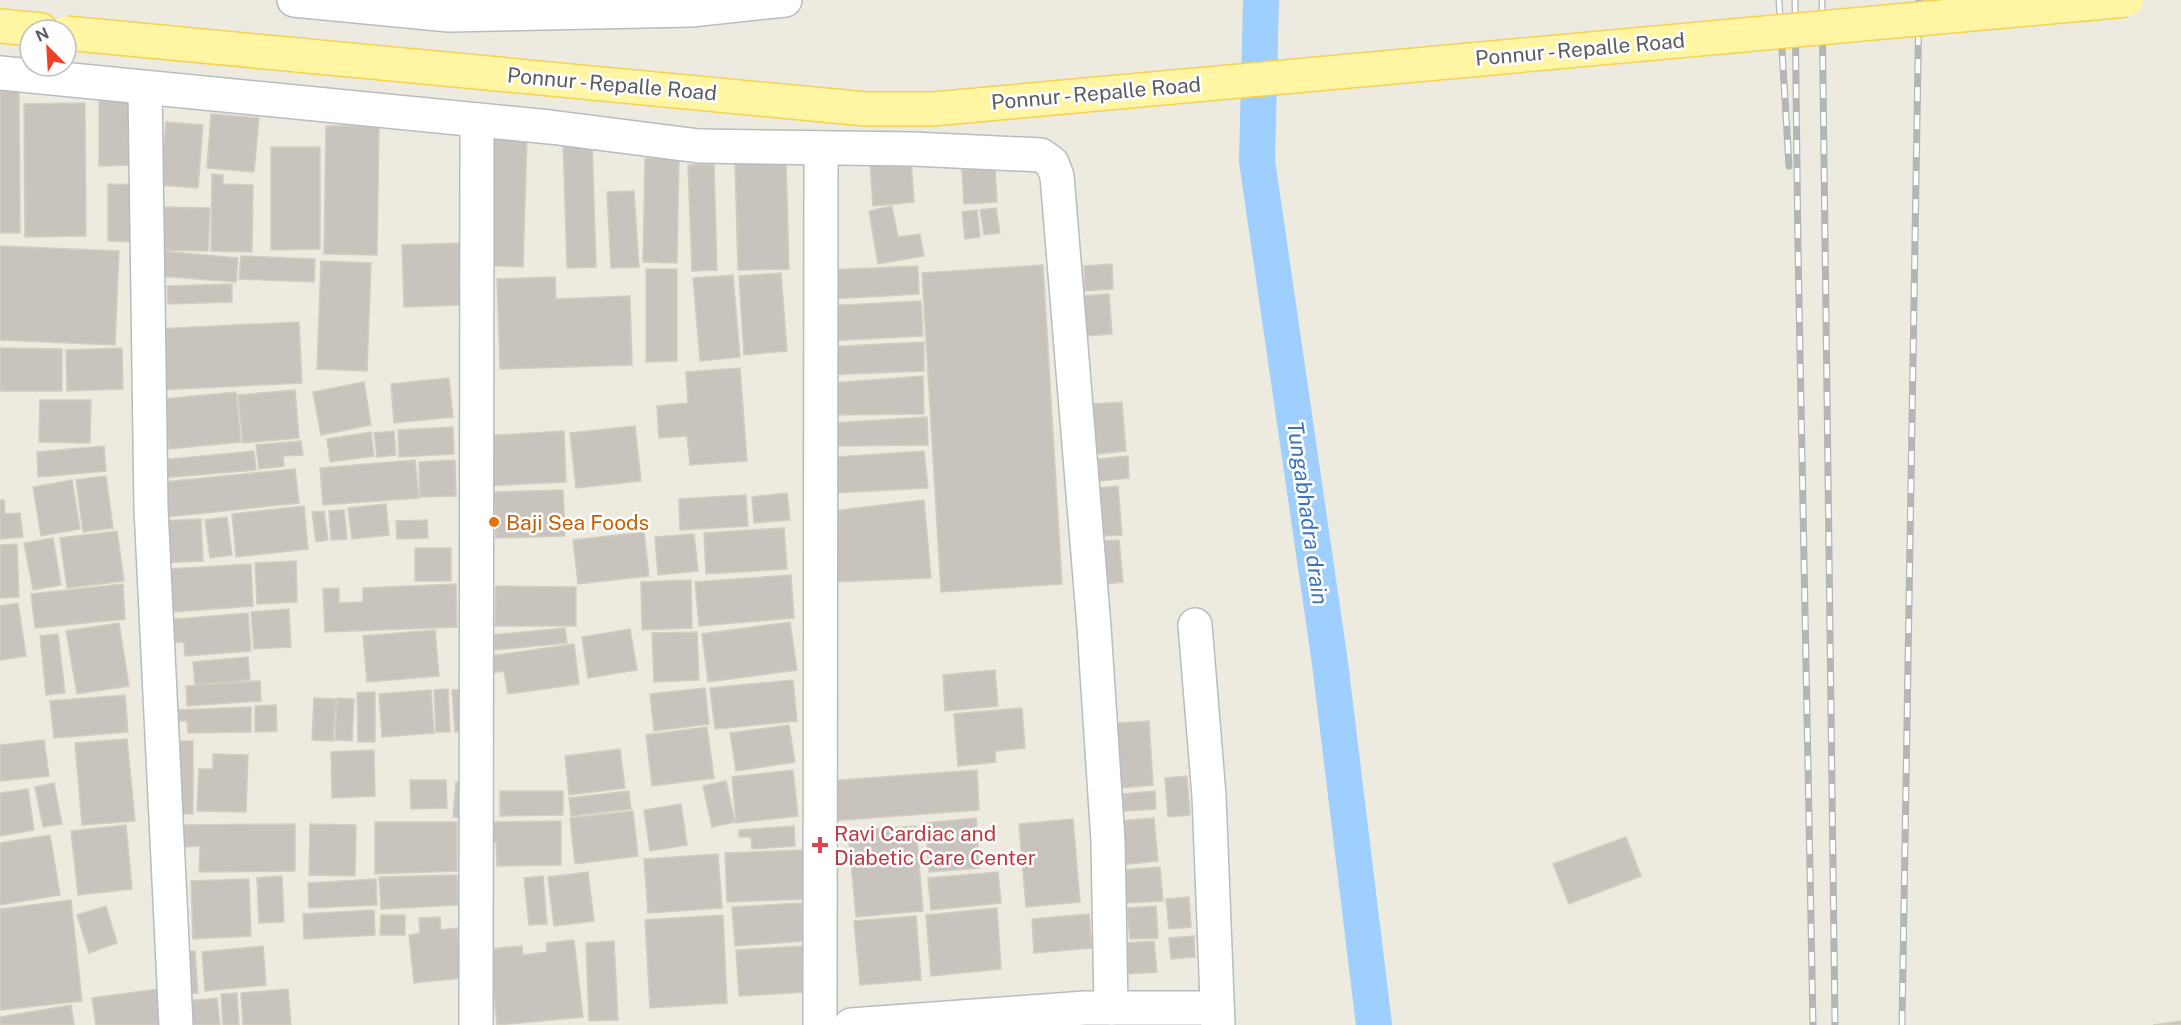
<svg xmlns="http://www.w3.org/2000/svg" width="2181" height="1025" font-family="'Public Sans',sans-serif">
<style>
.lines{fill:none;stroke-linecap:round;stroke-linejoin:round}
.canal{stroke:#9ecfff;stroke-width:36}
.building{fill:#c8c4bd;stroke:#d2cdbf;stroke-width:1.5}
.minor-casing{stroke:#b8bbc0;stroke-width:36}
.major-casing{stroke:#f6d150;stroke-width:36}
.minor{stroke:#fff;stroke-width:33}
.major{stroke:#fff5a3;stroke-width:33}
.rail-casing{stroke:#b4b5b5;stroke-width:7}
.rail{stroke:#fff;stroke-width:4.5;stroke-dasharray:14;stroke-linecap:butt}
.major-bridge-casing{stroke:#f6d150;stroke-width:36;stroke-linecap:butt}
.major-bridge{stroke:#fff5a3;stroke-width:33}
.food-dot{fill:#e8710a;stroke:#fff;stroke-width:2}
.health-dot{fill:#e0444e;stroke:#fff;stroke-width:2}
.labels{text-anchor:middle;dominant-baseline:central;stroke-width:5;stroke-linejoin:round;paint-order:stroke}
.street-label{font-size:21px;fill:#595d62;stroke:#fff}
.food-label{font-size:21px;fill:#c56008;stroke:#fff;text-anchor:start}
.health-label{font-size:21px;fill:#be3a42;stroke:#fff;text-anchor:start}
.water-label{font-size:22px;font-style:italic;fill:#3b73bd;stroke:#fff}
</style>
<rect width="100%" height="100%" fill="#edebe0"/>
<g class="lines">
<!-- canal -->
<path class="canal" d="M1261,0l-4,161 73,502 44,362"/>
</g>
<!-- building -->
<g class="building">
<path d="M0,90h19l1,143h-20z"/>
<path d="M138,100v65l-39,1v-65z"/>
<path d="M85,103l1,133 -61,1 -1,-133z"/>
<path d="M211,114l48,4 -5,54 -47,-4z"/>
<path d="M166,122l37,3 -5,63 -38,-3z"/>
<path d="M326,126h53l-2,129 -53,-1z"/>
<path d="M482,136l45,2 -4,129 -45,-2z"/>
<path d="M592,138l4,129 -29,1 -4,-129z"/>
<path d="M271,147h49v102l-49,1z"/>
<path d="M645,158l34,1 -2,104 -34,-1z"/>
<path d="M911,159l3,43 -41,4 -3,-44z"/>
<path d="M786,161l3,108 -51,1 -3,-107z"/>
<path d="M714,164l3,106 -25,1 -4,-106z"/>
<path d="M995,168l2,34 -33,2 -2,-34z"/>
<path d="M212,174l11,1v9l30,1 -1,67 -41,-1z"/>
<path d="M108,184l33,1 -1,57 -32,-1z"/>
<path d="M634,191l5,76 -28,1 -4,-76z"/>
<path d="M892,206l6,31 22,-3 4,22 -46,8 -9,-53z"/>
<path d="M163,207l47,1 -2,43 -47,-1z"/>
<path d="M996,208l4,25 -16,2 -4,-25z"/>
<path d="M977,210l3,27 -15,2 -3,-27z"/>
<path d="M461,243l2,62 -59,2 -2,-62z"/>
<path d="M0,246l119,5 -4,94 -115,-5z"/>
<path d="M161,251l77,7 -2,24 -77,-6z"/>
<path d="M241,256l74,3 -1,23 -75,-3z"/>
<path d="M321,261l50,2 -4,108 -50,-2z"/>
<path d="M1112,264l1,25 -28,2 -1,-25z"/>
<path d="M1043,265l19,319 -121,8 -19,-319z"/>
<path d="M918,266l1,28 -90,5 -2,-29z"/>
<path d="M646,269h31v92l-31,1z"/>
<path d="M781,273l6,78 -43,4 -5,-79z"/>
<path d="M733,275l7,82 -40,4 -7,-83z"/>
<path d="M555,277l1,22 74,-3 2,69 -132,4 -3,-90z"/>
<path d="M232,284v18l-64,2 -1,-18z"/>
<path d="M1109,294l3,40 -27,2 -4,-40z"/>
<path d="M921,301l2,35 -96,5 -2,-35z"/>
<path d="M299,322l3,61 -144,7 -2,-61z"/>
<path d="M924,342v29l-98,4 -2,-28z"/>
<path d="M0,348l62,1v42h-62z"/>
<path d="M122,348l1,41 -56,2 -1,-41z"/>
<path d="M740,368l7,93 -57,4 -3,-29 -28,2 -2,-32 31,-3 -2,-31z"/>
<path d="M923,376l1,38 -96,1 5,-32z"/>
<path d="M449,378l4,39 -59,6 -3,-39z"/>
<path d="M364,382l7,43 -50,10 -8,-43z"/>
<path d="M295,390l4,48 -56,5 -5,-48z"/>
<path d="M236,392l5,50 -72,7 -5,-50z"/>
<path d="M40,400h51l-1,43 -51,-1z"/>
<path d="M1122,402l4,49 -29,3 -4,-50z"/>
<path d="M927,417l1,28 -94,1v-23z"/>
<path d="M635,426l6,55 -65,7 -6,-55z"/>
<path d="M453,427l1,27 -55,3 -1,-27z"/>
<path d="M394,431l2,24 -19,2 -3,-24z"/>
<path d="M564,431l2,51 -81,4 -3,-50z"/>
<path d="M371,432l3,24 -44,6 -3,-23z"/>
<path d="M301,441l2,14 -20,1 1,10 -25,3 -3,-24z"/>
<path d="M104,446l2,25 -68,6 -1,-25z"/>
<path d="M254,451l2,19 -94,8 -1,-18z"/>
<path d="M924,451l4,37 -93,5 2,-36z"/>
<path d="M1128,456l1,22 -30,3 -1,-22z"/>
<path d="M415,460l4,38 -96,7 -3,-37z"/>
<path d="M455,460l1,36 -36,1 -1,-35z"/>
<path d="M295,469l4,34 -132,14 -3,-35z"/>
<path d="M106,476l7,52 -30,4 -7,-52z"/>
<path d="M72,480l8,49 -39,7 -8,-49z"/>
<path d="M1118,486l4,49 -20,1 -3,-48z"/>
<path d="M563,490l2,46 -69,2 -2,-46z"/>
<path d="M787,493l3,27 -36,3 -2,-26z"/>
<path d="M746,495l2,31 -68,4 -1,-31z"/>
<path d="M0,500h4l1,14 15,-1 3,24 -23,2z"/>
<path d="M924,500l7,78 -99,4v-71z"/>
<path d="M386,504l3,31 -37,4 -4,-31z"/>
<path d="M304,506l4,43 -72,8 -4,-43z"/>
<path d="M344,510l3,29 -16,1 -2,-29z"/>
<path d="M324,511l4,29 -12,2 -4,-30z"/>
<path d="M227,517l5,38 -22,3 -5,-38z"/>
<path d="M201,519l2,42 -43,2 -1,-42z"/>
<path d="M427,520l1,18 -31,1 -1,-18z"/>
<path d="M784,528l3,41 -81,5 -2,-41z"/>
<path d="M117,531l7,50 -57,7 -7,-50z"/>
<path d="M644,532l5,44 -71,8 -5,-44z"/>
<path d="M694,534l4,37 -40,4 -3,-38z"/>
<path d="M53,538l8,47 -28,5 -9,-47z"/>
<path d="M1119,540l4,42 -17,2 -4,-43z"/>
<path d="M17,544l2,53 -19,1v-53z"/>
<rect x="415" y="548" width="36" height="33"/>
<path d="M296,561l1,41 -40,2 -2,-41z"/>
<path d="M251,564l2,42 -81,6 -3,-43z"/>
<path d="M791,575l3,43 -95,8 -4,-44z"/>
<path d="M691,580l1,48 -50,2 -1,-48z"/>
<path d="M123,584l2,35 -90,9 -4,-34z"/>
<path d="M456,584l1,43 -132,5 -2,-43 16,-1v15l24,-1v-14z"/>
<path d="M496,586l80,1v39h-81z"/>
<path d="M18,603l8,53 -26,4v-54z"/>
<path d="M289,609l2,38 -37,2 -3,-37z"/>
<path d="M248,613l3,38 -66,5 -1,-14 -16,1 -2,-23z"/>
<path d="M790,622l7,48 -89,12 -6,-48z"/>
<path d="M119,623l10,63 -52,8 -11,-63z"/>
<path d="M565,628l2,15 -73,7 -2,-15z"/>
<path d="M630,629l7,41 -49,8 -6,-41z"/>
<path d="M435,630l4,46 -72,6 -4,-46z"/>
<path d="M697,632l2,48 -45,2 -2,-49z"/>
<path d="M58,634l7,59 -19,2 -6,-59z"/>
<path d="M574,644l5,40 -71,10 -4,-23 -12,2 -2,-17z"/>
<path d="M248,657l2,23 -55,5 -2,-23z"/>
<path d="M995,670l3,36 -53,5 -2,-36z"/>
<path d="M793,680l4,41 -82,8 -5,-41z"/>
<path d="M260,681l1,20 -74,5 -1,-20z"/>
<path d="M705,688l4,36 -55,7 -4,-37z"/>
<path d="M448,689l2,43h-14l-2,-42z"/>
<path d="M473,689l2,42 -20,1 -3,-42z"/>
<path d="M431,690l3,43 -52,4 -3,-43z"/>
<path d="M375,692v50h-17l-1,-49z"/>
<path d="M125,695l3,37 -74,6 -4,-37z"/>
<path d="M314,698l22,1 -3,42 -21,-1z"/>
<path d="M337,698l17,1 -2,42 -17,-1z"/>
<path d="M276,705l1,26 -22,1v-26z"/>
<path d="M251,707v25l-63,1 -1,-12h-10v-11z"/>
<path d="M1022,708l3,40 -30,3 1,11 -38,4 -4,-52z"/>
<path d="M1149,721l4,64 -44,4 -5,-65z"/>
<path d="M789,725l6,37 -59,9 -6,-38z"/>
<path d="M707,727l7,51 -62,8 -6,-51z"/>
<path d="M127,739l8,82 -53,4 -7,-82z"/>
<path d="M44,740l5,36 -49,5v-36z"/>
<rect x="173" y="741" width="20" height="73"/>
<path d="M620,749l5,39 -56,7 -4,-39z"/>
<path d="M374,750l1,46 -43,2 -1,-46z"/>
<path d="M213,754l35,1 -2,57 -49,-1 2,-42h14z"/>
<path d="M793,770l5,46 -62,7 -4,-46z"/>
<path d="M977,770l2,40 -149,11 -3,-40z"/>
<path d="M1187,776l3,39 -22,2 -3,-39z"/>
<path d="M410,780h36l1,28 -36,1z"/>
<path d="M726,781l9,41 -23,5 -9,-41z"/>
<path d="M456,782l19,1 -3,36 -19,-2z"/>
<path d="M54,783l8,41 -19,3 -8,-40z"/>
<path d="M28,789l6,41 -34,6v-43z"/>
<path d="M500,791h63v24l-63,1z"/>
<path d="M629,791l2,18 -60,7 -2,-18z"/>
<path d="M1155,791l1,18 -44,3 -1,-17z"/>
<path d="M681,804l6,41 -37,6 -6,-41z"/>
<path d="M633,811l5,45 -63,8 -5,-46z"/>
<path d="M976,818l4,50 -51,4 -4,-49z"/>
<path d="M1154,818l4,43 -38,4 -4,-44z"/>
<path d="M1073,819l7,83 -54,5 -7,-83z"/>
<path d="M561,821v44l-64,1 -1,-24h-6l-1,-20z"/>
<path d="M375,822h82v49l-82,3z"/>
<path d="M295,824v47l-96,1 1,-26 -18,1v-22z"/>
<path d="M310,824l46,1 -1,51 -46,-1z"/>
<path d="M126,825l6,64 -54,6 -7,-64z"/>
<path d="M794,826l1,20 -43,3 -1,-12h-12v-7z"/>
<path d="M916,826l7,85 -67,6 -8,-86z"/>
<path d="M50,835l10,60 -60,10v-62z"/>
<path d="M1626,837l15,39 -72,28 -16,-40z"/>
<path d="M805,850l1,49 -79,3 -2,-49z"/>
<path d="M718,854l4,54 -74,5 -4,-54z"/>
<path d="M1160,867l3,34 -37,2 -3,-33z"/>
<path d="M588,872l6,49 -40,5 -6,-49z"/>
<path d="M998,872l3,31 -70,7 -3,-32z"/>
<path d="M457,875l1,30 -77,4 -2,-32z"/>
<path d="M282,876l2,46 -25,1 -2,-45z"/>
<path d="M543,876l4,48 -18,1 -5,-47z"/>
<path d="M249,879l2,57 -58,3 -2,-58z"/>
<path d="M376,879l1,26 -68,3 -1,-25z"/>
<path d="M1189,897l2,30 -22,2 -3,-30z"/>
<path d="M71,900l11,101 -82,9v-101z"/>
<path d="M802,903l3,38 -70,5 -3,-39z"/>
<path d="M106,906l11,37 -28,10 -12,-38z"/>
<path d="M1156,906l2,32 -28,1 -3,-31z"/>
<path d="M997,908l4,61 -70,7 -5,-61z"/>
<path d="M374,910l1,25 -71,4 -1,-25z"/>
<path d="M1089,914l3,34 -58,5 -2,-34z"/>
<path d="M381,915h24v20h-25z"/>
<path d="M723,915l4,88 -77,5 -5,-88z"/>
<path d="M916,916l5,64 -61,5 -6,-64z"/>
<path d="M440,917l1,13 16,-2 5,50 -48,5 -5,-48 11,-2 -1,-15z"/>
<path d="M1194,936l1,21 -24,2 -2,-21z"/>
<path d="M574,940l9,77 -86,8 -8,-76 33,-3 1,9 24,-3 -1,-9z"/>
<path d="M614,941l4,79 -29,1 -3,-78z"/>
<path d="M1154,941l3,31 -29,2 -3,-31z"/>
<path d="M263,946l3,39 -61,6 -3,-39z"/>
<path d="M803,946l3,46 -67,4 -3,-46z"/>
<path d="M195,951l3,42 -16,1 -3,-42z"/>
<path d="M158,989l5,36h-67l-4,-27z"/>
<path d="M288,989l3,36h-48l-2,-32z"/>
<path d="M237,993l2,32h-16l-2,-31z"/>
<path d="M217,998l3,27h-41l-2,-23z"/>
<path d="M71,1005l3,20h-74v-8z"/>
<path d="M2181,1021v4h-28z"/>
</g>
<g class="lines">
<!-- minor casing -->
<g class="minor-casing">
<g id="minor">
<path d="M294,0l155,15 242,-5 94,-10"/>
<path d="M0,73l550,54 149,19 214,3 128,6 11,8 5,13 37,451 14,214 3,167"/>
<path d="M145,88l6,420 25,517"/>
<path d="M1195,625l14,171 9,229"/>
<path d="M476,1025l1,-905"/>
<path d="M820,1025l1,-876"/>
<path d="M851,1025l234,-17h132"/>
</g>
</g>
<!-- major casing -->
<g class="major-casing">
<path id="major" d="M0,26l41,4"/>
</g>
<!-- minor -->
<use href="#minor" class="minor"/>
<!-- major -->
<use href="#major" class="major"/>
<!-- rail casing -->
<g class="rail-casing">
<g id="rail">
<path d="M1779,0l10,166"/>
<path d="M1795,0l3,248 15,777"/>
<path d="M1822,0l13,1025"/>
<path d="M1902,1025l17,-1025"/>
</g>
</g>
<!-- rail -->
<use href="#rail" class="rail"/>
<!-- major-bridge casing -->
<g class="major-bridge-casing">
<path id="major-bridge" d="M66,33l800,76h67l1193,-109"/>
</g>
<!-- major-bridge -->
<use href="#major-bridge" class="major-bridge"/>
</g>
<!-- markers -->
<circle class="food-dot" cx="494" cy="522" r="6"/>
<path class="health-dot" d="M817 836h6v6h6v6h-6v6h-6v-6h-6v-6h6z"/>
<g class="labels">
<!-- street labels -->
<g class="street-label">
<text transform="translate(1580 49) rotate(-5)">Ponnur - Repalle Road</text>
<text transform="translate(612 84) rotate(5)">Ponnur - Repalle Road</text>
<text transform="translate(1096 93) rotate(-5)">Ponnur - Repalle Road</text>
</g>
<!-- food labels -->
<g class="food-label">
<text x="506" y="522">Baji Sea Foods</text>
</g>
<!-- health labels -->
<g class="health-label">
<text x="834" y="833">Ravi Cardiac and<tspan x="834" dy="24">Diabetic Care Center</tspan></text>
</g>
<!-- water labels -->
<g class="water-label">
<text transform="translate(1308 513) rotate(82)">Tungabhadra drain</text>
</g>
</g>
<!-- north arrow -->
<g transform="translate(48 48) rotate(336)"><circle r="28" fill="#ffffff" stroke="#bdbec0" stroke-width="1.5"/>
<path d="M0-4.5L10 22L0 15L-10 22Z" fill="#ef4024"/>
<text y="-9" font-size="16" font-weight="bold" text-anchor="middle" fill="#595d62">N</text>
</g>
</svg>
